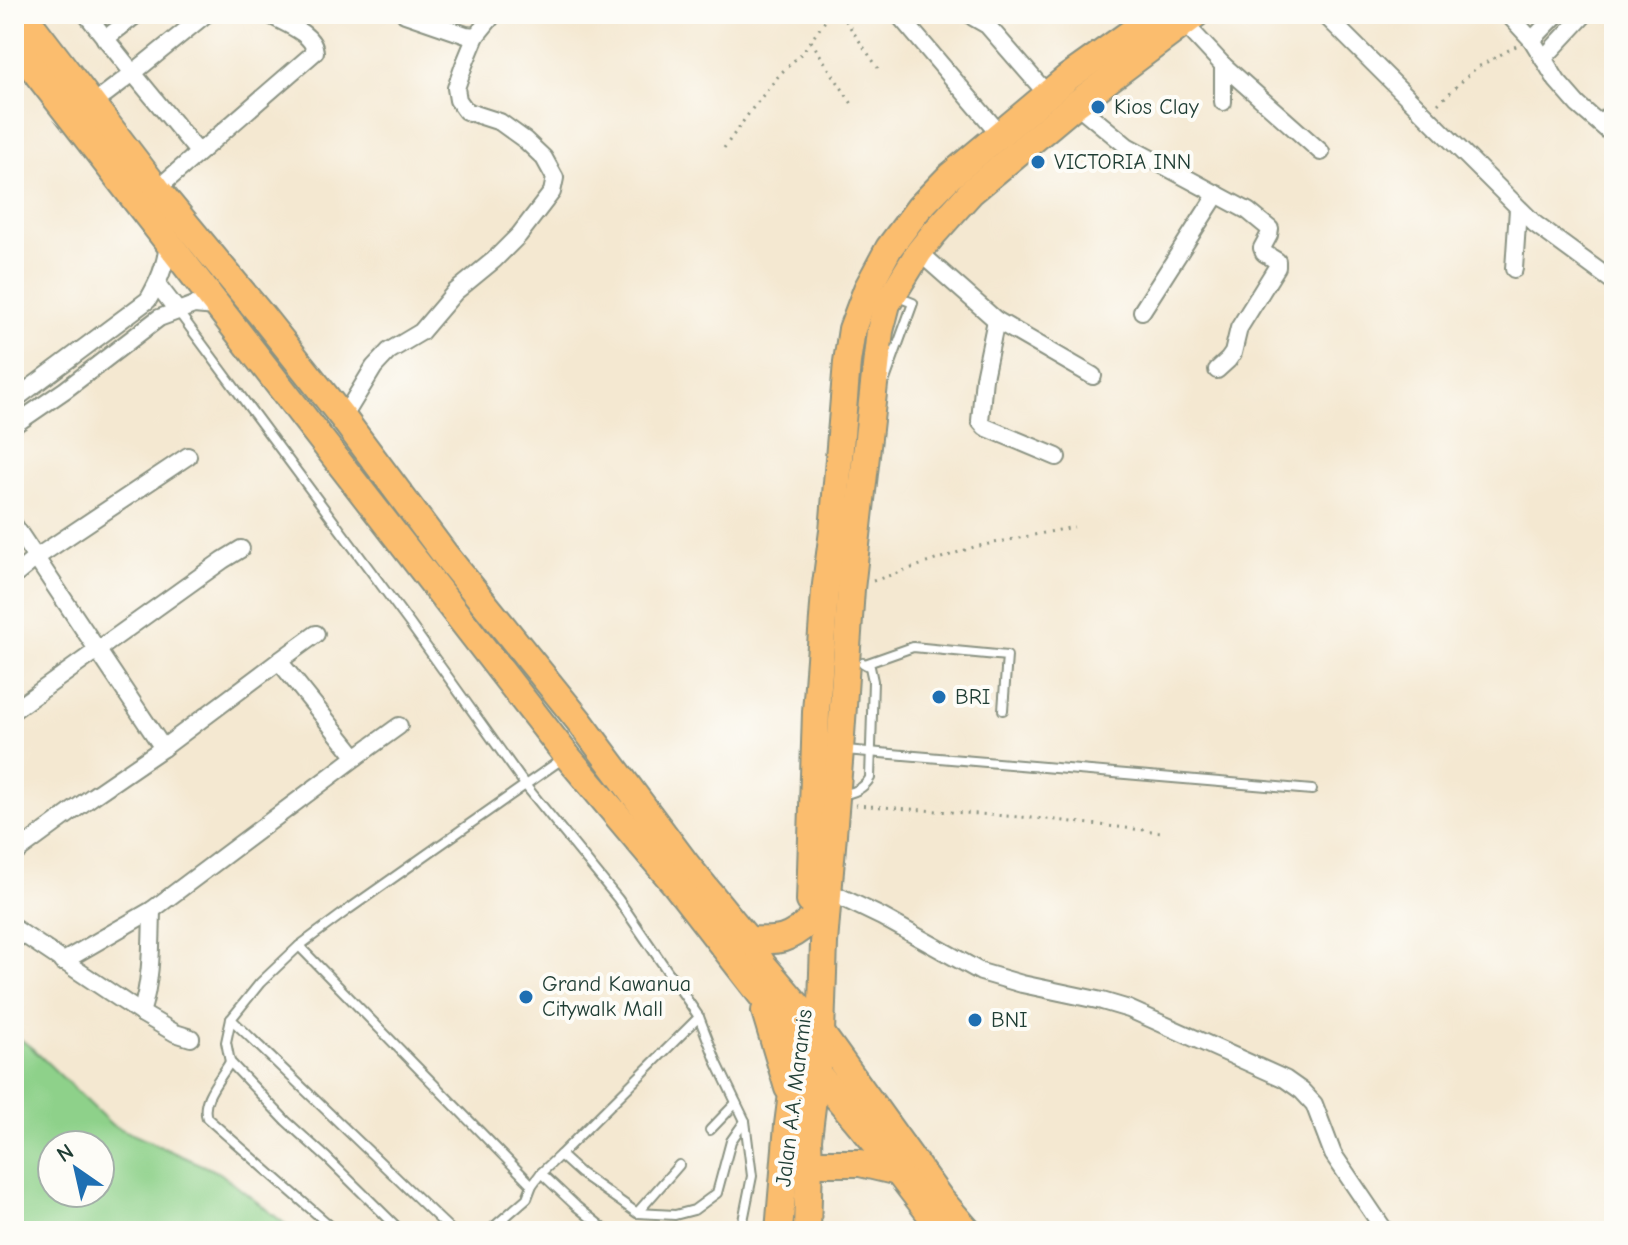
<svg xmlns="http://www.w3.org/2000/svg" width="1628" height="1245" font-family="'Comic Neue',sans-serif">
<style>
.green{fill:#8ed18a;stroke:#56875f;stroke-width:2;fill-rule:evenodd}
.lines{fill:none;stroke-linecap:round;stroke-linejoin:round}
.service-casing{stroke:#8a9282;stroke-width:12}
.minor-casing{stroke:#8a9282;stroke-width:20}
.trunk-casing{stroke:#8a9282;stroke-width:30}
.path{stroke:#8a9282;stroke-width:3;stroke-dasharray:2 6;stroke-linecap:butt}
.service{stroke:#fff;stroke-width:8}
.minor{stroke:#fff;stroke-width:16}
.trunk{stroke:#fbbd6e;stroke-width:26}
.poi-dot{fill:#1f6fb2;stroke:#fdfcf7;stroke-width:3}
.labels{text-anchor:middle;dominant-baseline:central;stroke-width:8;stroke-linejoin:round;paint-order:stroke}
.poi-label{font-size:22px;fill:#1f3d34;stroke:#fdfcf7;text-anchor:start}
.street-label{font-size:22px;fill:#1f3d34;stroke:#fdfcf7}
</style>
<rect width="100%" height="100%" fill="#fdfcf7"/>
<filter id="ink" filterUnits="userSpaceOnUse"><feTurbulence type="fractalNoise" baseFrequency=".0125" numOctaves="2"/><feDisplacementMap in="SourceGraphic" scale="16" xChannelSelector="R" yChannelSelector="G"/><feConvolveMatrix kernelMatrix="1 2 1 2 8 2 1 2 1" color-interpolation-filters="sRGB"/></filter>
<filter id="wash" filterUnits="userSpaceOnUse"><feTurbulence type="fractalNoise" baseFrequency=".006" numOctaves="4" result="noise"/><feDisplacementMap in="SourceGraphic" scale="32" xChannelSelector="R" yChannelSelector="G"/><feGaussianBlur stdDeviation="1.8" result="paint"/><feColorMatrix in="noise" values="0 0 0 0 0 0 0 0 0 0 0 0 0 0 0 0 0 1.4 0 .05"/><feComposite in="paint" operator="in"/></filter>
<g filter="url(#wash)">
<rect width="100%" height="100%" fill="#f4e8d1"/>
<!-- green -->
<path class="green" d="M14,1034l19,15 79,76 108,48 74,58h-280zM52,1145h48v48h-48z"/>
</g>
<g filter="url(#ink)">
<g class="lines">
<!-- service casing -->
<g class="service-casing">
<g id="service">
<path d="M177,310l233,314 116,162 92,113 81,118 18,46 28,58 -14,20 -14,52 -23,17 -19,5 -38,-2 -57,-40 -20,-18 -19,18"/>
<path d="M885,380l28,-77 -15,-6"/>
<path d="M865,664l48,-17 94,9 -4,54"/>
<path d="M845,750l467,40"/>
<path d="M841,794c12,0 23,-6 29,-16l3,-97 -3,-14 -7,-4"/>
<path d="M299,946l233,239"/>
<path d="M231,1019l221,212"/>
<path d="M230,1062c-9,16 -30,38 -23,56l129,113"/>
<path d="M710,1130l26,-27"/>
<path d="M560,1155l139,-138"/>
<path d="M637,1213l42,-48"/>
<path d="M401,1231l-74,-73 -41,-37 -56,-59 -4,-20 5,-23 29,-36 39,-37 50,-37 216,-152"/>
<path d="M489,1231l38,-33 5,-13 9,-12 35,33 31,25"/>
<path d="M741,1231l11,-55 -7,-55"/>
</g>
</g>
<!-- minor casing -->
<g class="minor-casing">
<g id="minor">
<path d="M86,14l47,59 -42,32"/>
<path d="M405,14l61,21 10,1"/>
<path d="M898,14l101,119"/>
<path d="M1324,14l211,210 79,58"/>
<path d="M1508,14l24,26 25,41 21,24 36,31"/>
<path d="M973,17l14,8 60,69"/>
<path d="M1184,23l39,42 98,87"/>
<path d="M105,39l32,-25"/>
<path d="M1532,40l25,-26"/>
<path d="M1543,59l42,-45"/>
<path d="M1223,65v37"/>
<path d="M1076,104l51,42 121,65 22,18 -1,6 -7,13 2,5 13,8v6l-38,61 -6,25 -5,7 -11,10"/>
<path d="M1601,124l13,-14"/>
<path d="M198,152l-65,-79 73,-59"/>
<path d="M157,189l158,-137c-1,-19 -32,-29 -47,-38"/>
<path d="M919,252l77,68 97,56"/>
<path d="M1514,269l4,-60"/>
<path d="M157,284l20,26"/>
<path d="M1142,311l75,-117"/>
<path d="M996,320l-12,58 -4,43 5,6 72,30"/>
<path d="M14,400l134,-100c11,-19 17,-33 20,-55"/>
<path d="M343,418l31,-51 15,-16 32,-19 34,-40 39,-32 25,-25 33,-43 3,-14 -11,-20 -19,-18 -25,-18 -34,-11 -8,-11 -2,-12 8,-23 12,-29 18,-22"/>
<path d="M14,425l51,-35 94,-72 35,-13 22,2"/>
<path d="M14,525l149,223 116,-87 77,96 43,-31"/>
<path d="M14,576l23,-19 151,-101"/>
<path d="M279,661l37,-27"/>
<path d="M14,710l209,-150 18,-11"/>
<path d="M14,854l79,-58 70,-48"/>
<path d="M828,891l54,26 99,55 41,12 80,17 27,8 156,70 17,12 12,13 19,50 52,77"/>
<path d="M14,928l127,85 34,20 16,5"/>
<path d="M62,962l90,-52 204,-153"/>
<path d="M141,1013c11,-34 10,-68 11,-103"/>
</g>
</g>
<!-- trunk casing -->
<g class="trunk-casing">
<g id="trunk">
<path d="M23,14l134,175 105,127 81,102 103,138 134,166 106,142 62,76 15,25 58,68 120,167 27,31"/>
<path d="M14,44l553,712 108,128 97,125 44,63 59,70 68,89"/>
<path d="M810,901l6,-189 9,-120 8,-61 14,-169 5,-33 15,-40 22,-41 30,-40 31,-32 117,-98 90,-64"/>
<path d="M748,940c31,1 38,2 62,-19"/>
<path d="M765,1011l23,77"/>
<path d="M809,1163h51l38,9"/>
<path d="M779,1231l9,-106 11,-86"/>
<path d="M807,1231l2,-68 -1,-24 13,-106 3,-90 16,-193 11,-161 29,-258 7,-27 32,-52 16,-20 36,-40 105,-88 120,-90"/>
</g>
</g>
<!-- path -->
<g class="path">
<path d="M841,14l37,54"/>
<path d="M811,41l41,63"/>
<path d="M1438,104l38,-36 42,-23"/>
<path d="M724,148l28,-39 28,-35 23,-22 27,-38"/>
<path d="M873,581l101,-34 100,-20"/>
<path d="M855,805l192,14 114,13"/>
</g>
<!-- service -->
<use href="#service" class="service"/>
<!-- minor -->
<use href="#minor" class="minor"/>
<!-- trunk -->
<use href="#trunk" class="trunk"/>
</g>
</g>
<!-- markers -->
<g class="poi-dot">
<circle cx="1098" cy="107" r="8"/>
<circle cx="1038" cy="162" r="8"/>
<circle cx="939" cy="697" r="8"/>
<circle cx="526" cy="997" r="8"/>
<circle cx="975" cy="1020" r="8"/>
</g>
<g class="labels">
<!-- poi labels -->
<g class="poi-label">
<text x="1114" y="107">Kios Clay</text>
<text x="1054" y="162">VICTORIA INN</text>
<text x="955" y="697">BRI</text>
<text x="542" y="984">Grand Kawanua<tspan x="542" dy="25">Citywalk Mall</tspan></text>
<text x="991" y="1020">BNI</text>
</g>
<!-- street labels -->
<g class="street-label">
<text transform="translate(794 1098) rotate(-83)">Jalan A.A. Maramis</text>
</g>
</g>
<!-- margin -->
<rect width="1628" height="1245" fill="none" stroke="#fdfcf7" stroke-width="48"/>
<!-- north arrow -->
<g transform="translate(76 1169) rotate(326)"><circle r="38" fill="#fdfcf7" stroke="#a4b0a9" stroke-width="2"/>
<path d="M0-6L14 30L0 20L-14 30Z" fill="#1f6fb2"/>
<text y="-12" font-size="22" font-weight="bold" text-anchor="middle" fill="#1f3d34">N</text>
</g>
</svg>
